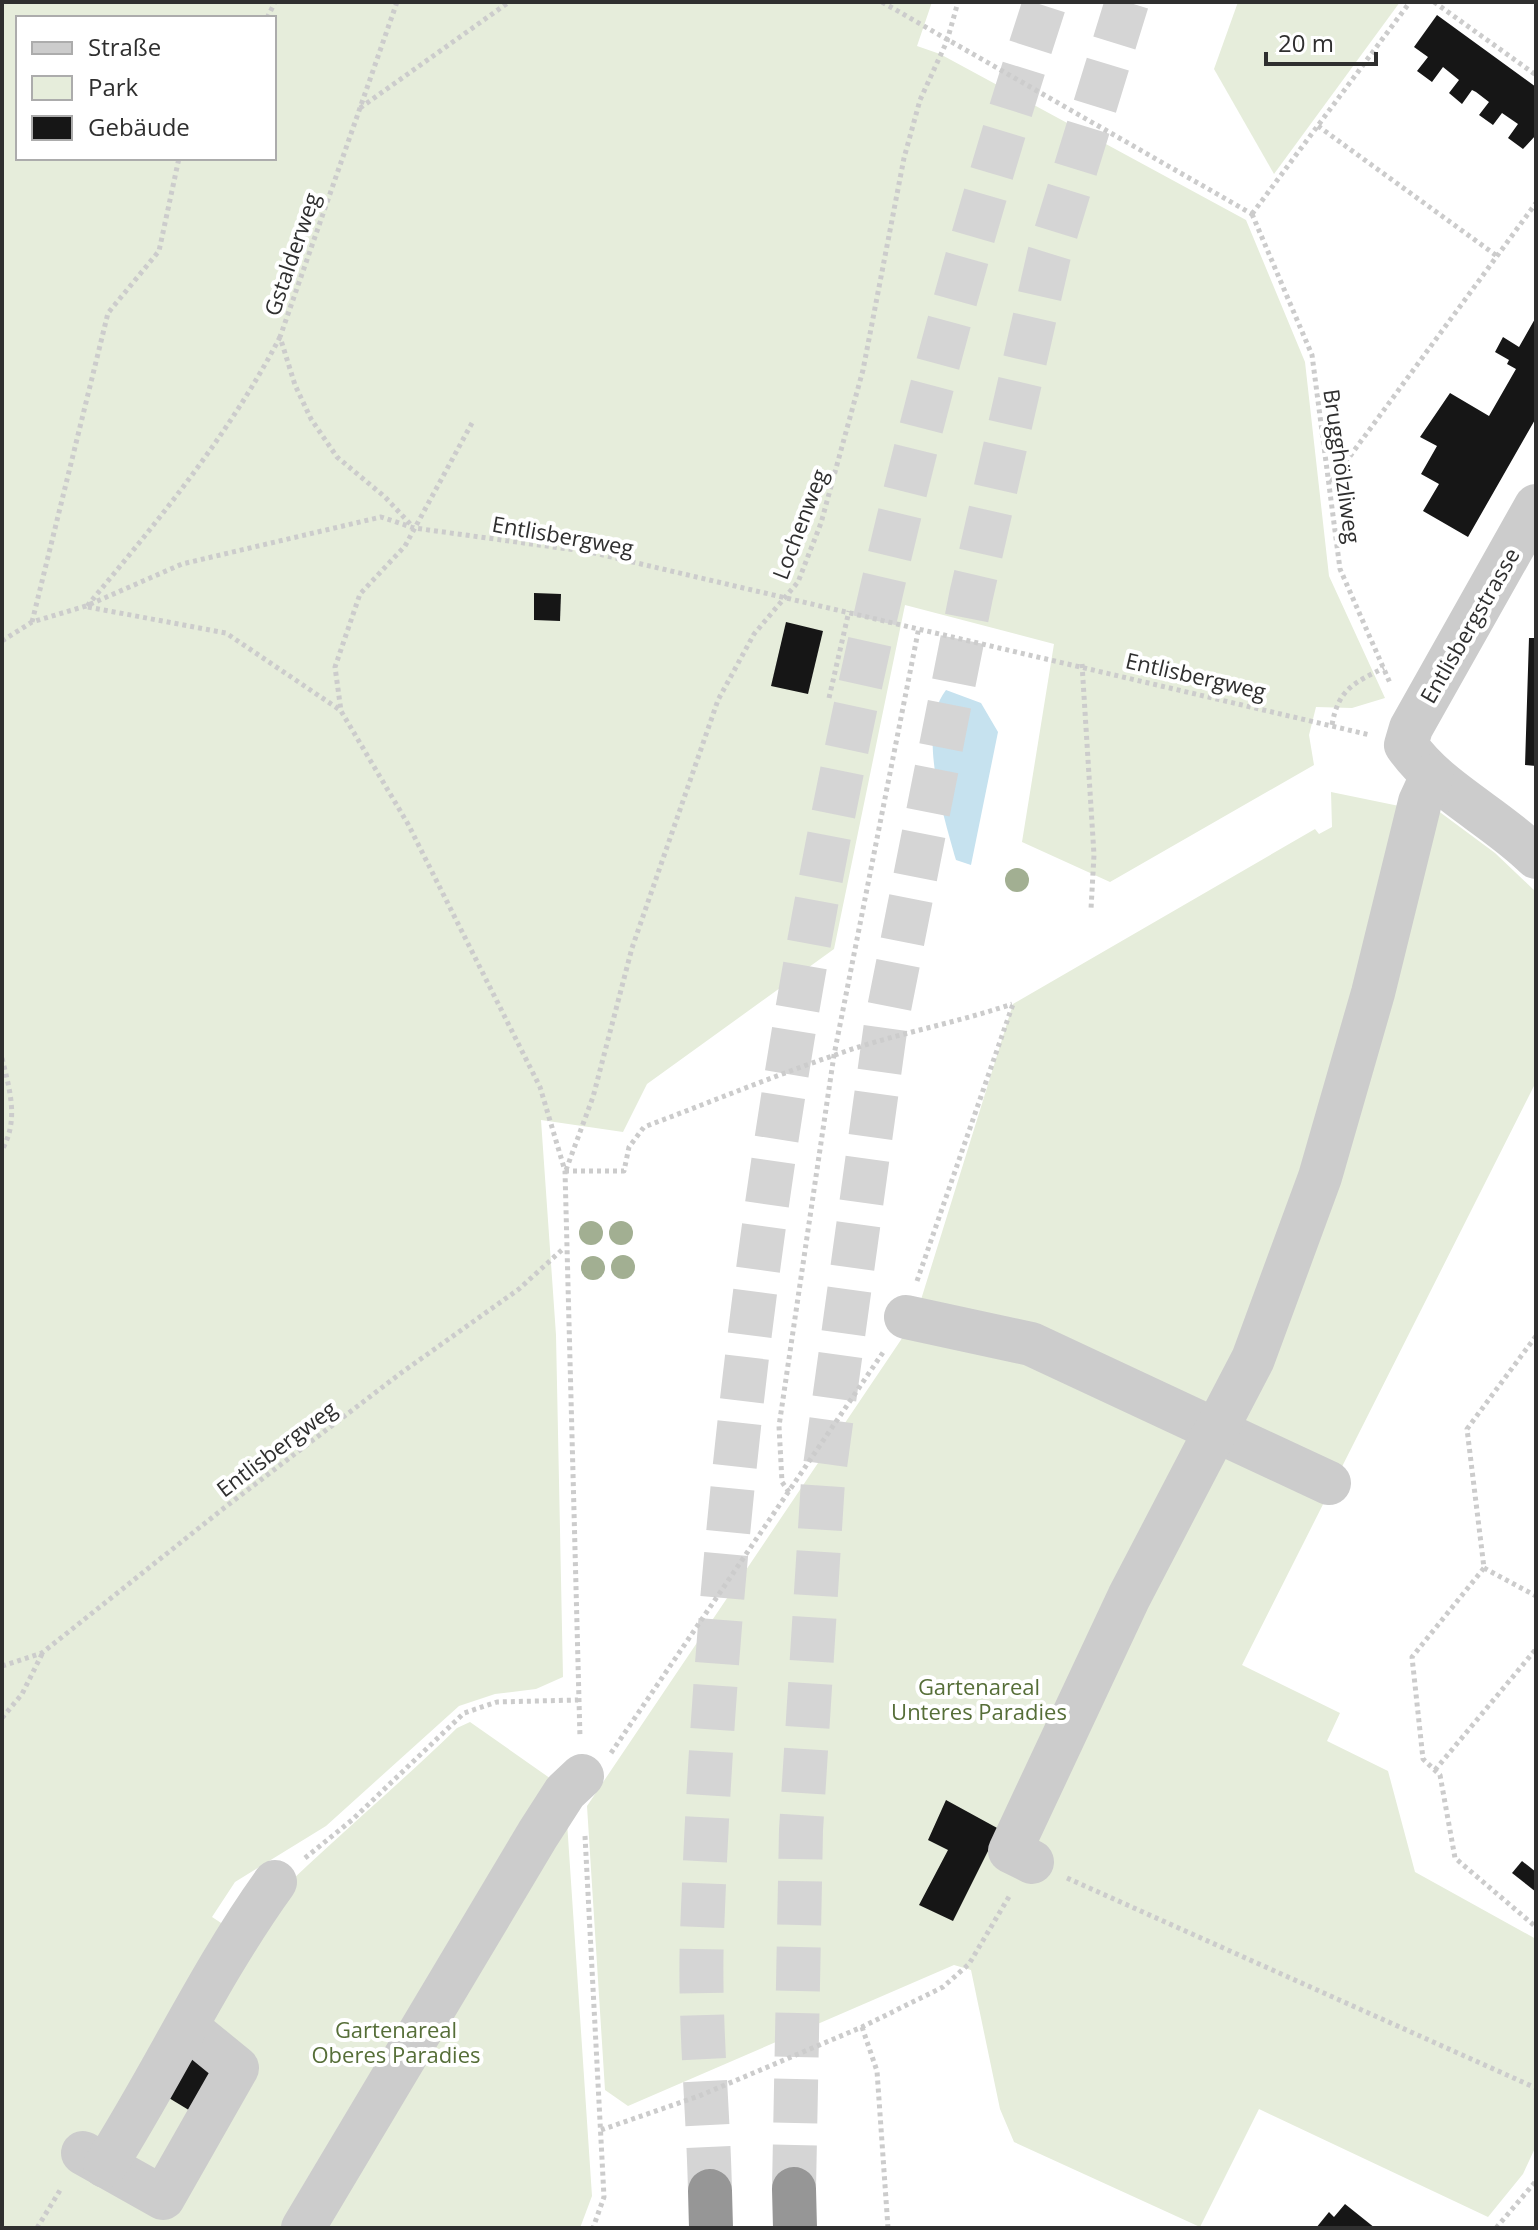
<svg xmlns="http://www.w3.org/2000/svg" width="1538" height="2230" font-family="'Open Sans',sans-serif">
<style>
.green{fill:#e6eddb;fill-rule:evenodd}
.water{fill:#c6e2ef}
.building{fill:#161616}
.lines{fill:none;stroke-linecap:round;stroke-linejoin:round}
.highway-tunnel{stroke:#d5d5d5;stroke-width:44;stroke-dasharray:44 22;stroke-linecap:butt}
.path{stroke:#ccc;stroke-width:5;stroke-dasharray:4 4;stroke-linecap:butt}
.minor{stroke:#ccc;stroke-width:44}
.highway{stroke:#969696;stroke-width:44}
.tree{fill:#a2af92}
.labels{text-anchor:middle;dominant-baseline:central;stroke-width:8;stroke-linejoin:round;paint-order:stroke}
.street-label{font-size:22px;fill:#2f2f2f;stroke:#fff}
.park-label{font-size:22px;fill:#566e38;stroke:#fff}
</style>
<rect width="100%" height="100%" fill="#fff"/>
<!-- green -->
<g class="green">
<path d="M2,2h930l-15,44 23,8 306,166 59,142 24,214 56,122 -33,10 -36,-1 -7,28 5,30 -204,117 -88,-40 32,-198 -149,-39 -71,344 -187,135 -24,48 -82,-12 15,215 7,342 -27,12 -41,5 -36,12 -133,120 -91,56 -23,35 26,17c69,-73 147,-136 219,-206l13,-6 84,59 11,11 27,404 -12,32h-578zM18,18h256v140h-256z"/>
<path d="M1238,2h162l-126,172 -60,-105z"/>
<path d="M1331,792l73,15 33,3 58,43 41,39v190l-294,583 98,48 -13,28 61,30 27,101 121,67v207l-13,28 -35,43 -229,-108 -59,118 -186,-85 -14,-33 -29,-139 -17,-5 -326,141 -23,-16 -18,-284 328,-487 98,-315 302,-175 4,5 13,-7z"/>
</g>
<!-- water -->
<path class="water" d="M946,690l35,13 17,29 -27,133 -15,-5c-12,-42 -40,-132 -10,-170z"/>
<!-- building -->
<g class="building">
<path d="M1437,15l99,72v48l-13,14 -15,-11 10,-14 -16,-11 -9,12 -14,-10 10,-13 -13,-10 -4,-2 -10,14 -13,-11 10,-13 -16,-13 -11,15 -15,-11 11,-14 -14,-10z"/>
<path d="M1536,317v101l-68,119 -45,-26 16,-27 -18,-10 16,-28 -17,-9 30,-44 39,23 27,-47 -9,-5 2,-4 -14,-8 8,-15 16,10z"/>
<path d="M534,593l27,1 -1,27 -26,-1z"/>
<path d="M786,622l37,9 -15,63 -37,-8z"/>
<path d="M1529,638h7v128l-11,-1z"/>
<path d="M946,1800l53,29 -46,92 -34,-16 29,-55 -20,-10z"/>
<path d="M1522,1861l14,11v20l-24,-19z"/>
<path d="M194,2048l28,17 -30,47 -28,-17z"/>
<path d="M1345,2204l30,24h-59l13,-16 5,5z"/>
</g>
<g class="lines">
<!-- highway-tunnel -->
<g class="highway-tunnel">
<path d="M794,2189l7,-359 22,-349 63,-457 85,-428 78,-341 78,-253"/>
<path d="M710,2191c-2,-86 -11,-172 -8,-257 23,-650 142,-1315 343,-1932"/>
</g>
<!-- path -->
<g class="path">
<path d="M397,2l-117,335 15,48 16,34 26,38 48,40 28,30"/>
<path d="M882,2l370,212"/>
<path d="M1434,2l102,73"/>
<path d="M267,18l8,-16"/>
<path d="M360,108l149,-106"/>
<path d="M1318,126l179,130"/>
<path d="M1252,214l60,141 28,214 50,114"/>
<path d="M1252,214l158,-212"/>
<path d="M472,423l-67,123 -45,48 -25,73 6,44 67,113 132,263 25,84 15,567"/>
<path d="M1331,482l205,-279"/>
<path d="M87,606c71,-85 142,-171 193,-269"/>
<path d="M88,607l138,26 114,77"/>
<path d="M32,622l76,-309 51,-62 20,-93"/>
<path d="M2,641l30,-19 54,-16 96,-42 199,-47 33,11 176,24 780,183"/>
<path d="M1082,664l12,191 -3,54"/>
<path d="M829,698l20,-87"/>
<path d="M1332,725c6,-35 21,-42 52,-57"/>
<path d="M2,1058c8,33 17,62 0,92"/>
<path d="M566,1170l27,-73 39,-149 86,-248 36,-66 44,-52 23,-59 42,-153 41,-212 16,-58 27,-59 11,-39"/>
<path d="M565,1171h59l5,-24 15,-20c64,-24 127,-50 191,-72 58,-21 118,-31 177,-51"/>
<path d="M917,1281l96,-277"/>
<path d="M1536,1336l-69,93 17,139 -72,89 11,102 17,16 15,83 81,69"/>
<path d="M789,1492l-7,-10 -3,-56 55,-371 85,-428"/>
<path d="M1484,1568l52,28"/>
<path d="M2,1666l40,-13 182,-145 177,-135 118,-84 45,-41"/>
<path d="M2,1718l20,-24 20,-40"/>
<path d="M611,1753l273,-402"/>
<path d="M1435,1770l101,-121"/>
<path d="M585,1836l19,361 -11,31"/>
<path d="M305,1858l47,-38 112,-107 33,-11 81,-2"/>
<path d="M1067,1878l469,210"/>
<path d="M862,2027l15,44 11,157"/>
<path d="M601,2130l98,-34 163,-69 81,-40 26,-23 41,-69"/>
<path d="M37,2228l25,-41"/>
<path d="M1496,2228l40,-47"/>
</g>
<!-- minor -->
<g class="minor">
<path d="M1536,506l-125,222 -5,17c31,45 90,72 130,112"/>
<path d="M906,1317l125,27 298,139"/>
<path d="M1032,1862l-22,-11 119,-254 124,-238 67,-182 53,-184 47,-191 12,-26"/>
<path d="M83,2153l80,45 74,-130 -49,-40"/>
<path d="M105,2166c59,-93 105,-194 170,-284"/>
<path d="M303,2228l235,-394 27,-42 17,-16"/>
</g>
<!-- highway -->
<g class="highway">
<path d="M794,2189l1,39"/>
<path d="M710,2191l1,37"/>
</g>
</g>
<!-- trees -->
<g class="tree">
<circle cx="1017" cy="880" r="12"/>
<circle cx="591" cy="1233" r="12"/>
<circle cx="621" cy="1233" r="12"/>
<circle cx="623" cy="1267" r="12"/>
<circle cx="593" cy="1268" r="12"/>
</g>
<g class="labels">
<!-- street labels -->
<g class="street-label">
<text transform="translate(291 254) rotate(-71)">Gstalderweg</text>
<text transform="translate(1343 466) rotate(82)">Brugghölzliweg</text>
<text transform="translate(799 524) rotate(-69)">Lochenweg</text>
<text transform="translate(563 535) rotate(10)">Entlisbergweg</text>
<text transform="translate(1469 625) rotate(-60)">Entlisbergstrasse</text>
<text transform="translate(1196 675) rotate(13)">Entlisbergweg</text>
<text transform="translate(276 1448) rotate(-37)">Entlisbergweg</text>
</g>
<!-- park labels -->
<g class="park-label">
<text x="979" y="1686">Gartenareal<tspan x="979" dy="25">Unteres Paradies</tspan></text>
<text x="396" y="2029">Gartenareal<tspan x="396" dy="25">Oberes Paradies</tspan></text>
</g>
</g>
<!-- border -->
<rect width="1538" height="2230" fill="none" stroke="#2f2f2f" stroke-width="8"/>
<!-- legend -->
<rect x="16" y="16" width="260" height="144" fill="#ffffff" stroke="#acacac" stroke-width="2"/>
<rect x="32" y="42" width="40" height="12" fill="#cccccc" stroke="#acacac" stroke-width="2"/>
<text x="88" y="56" font-size="24" fill="#2f2f2f">Straße</text>
<rect x="32" y="76" width="40" height="24" fill="#e6eddb" stroke="#acacac" stroke-width="2"/>
<text x="88" y="96" font-size="24" fill="#2f2f2f">Park</text>
<rect x="32" y="116" width="40" height="24" fill="#161616" stroke="#acacac" stroke-width="2"/>
<text x="88" y="136" font-size="24" fill="#2f2f2f">Gebäude</text>
<!-- scale -->
<path d="M1266 52v12h110v-12" fill="none" stroke="#2f2f2f" stroke-width="4"/>
<text x="1278" y="52" font-size="24" fill="#2f2f2f" stroke="#ffffff" stroke-width="6" paint-order="stroke">20 m</text>
</svg>
